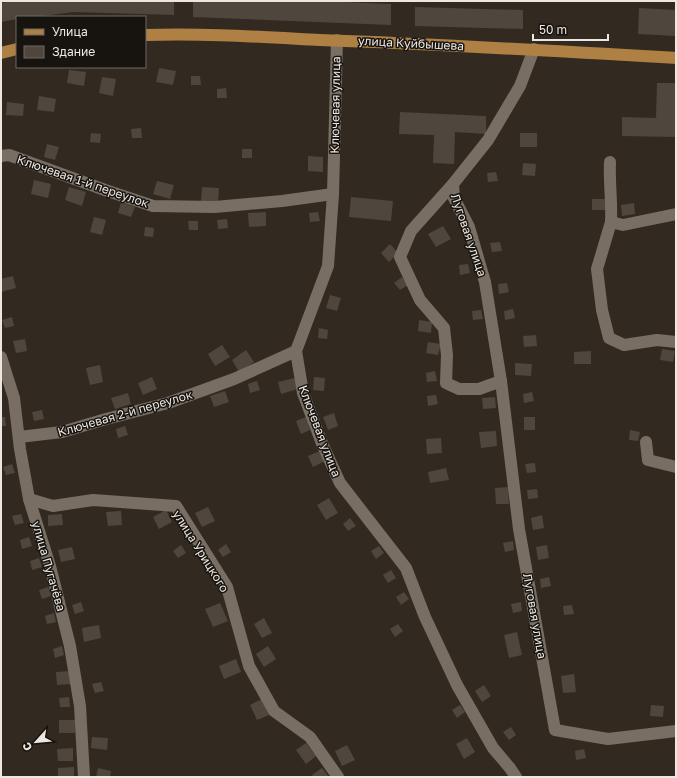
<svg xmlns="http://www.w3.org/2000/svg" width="677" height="778" font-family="'Golos Text',sans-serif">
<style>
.building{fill:#4f463d}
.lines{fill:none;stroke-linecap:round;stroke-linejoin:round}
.minor{stroke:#786e64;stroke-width:12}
.major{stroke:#af8044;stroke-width:12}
.labels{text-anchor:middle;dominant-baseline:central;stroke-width:3;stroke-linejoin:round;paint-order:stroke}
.street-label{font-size:12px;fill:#ece7e1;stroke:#17130f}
</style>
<rect width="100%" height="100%" fill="#322a21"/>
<!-- building -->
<g class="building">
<path d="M12,1h162v14l-101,-3 -38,5h-18v2l-16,3v-19z"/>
<path d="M193,1h127l71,3v21l-198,-8z"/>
<path d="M415,7l108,3v19l-108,-3z"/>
<path d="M639,8l37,2v26l-38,-2z"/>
<path d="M159,68l17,3 -3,14 -17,-3z"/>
<path d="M69,70l17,2 -2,14 -17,-3z"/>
<path d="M191,76h9l1,9h-10z"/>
<path d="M102,77l14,2 -3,17 -14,-3z"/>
<path d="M657,83h19v54l-54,-1v-19l34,1z"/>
<path d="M226,88l1,10h-10v-9z"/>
<path d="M39,96l17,3 -2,13 -17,-2z"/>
<path d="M7,102l17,2 -1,12 -17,-1z"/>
<path d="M400,112l86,4v18l-31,-2 -1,32 -21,-1 1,-28 -35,-1z"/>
<path d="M141,128l1,10h-10l-1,-9z"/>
<path d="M91,133l10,1 -1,9 -10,-1z"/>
<rect x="520" y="133" width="17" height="14"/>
<path d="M47,144l12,3 -4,13 -11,-3z"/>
<rect x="242" y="149" width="10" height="9"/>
<path d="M308,156l15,1v15l-15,-1z"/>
<path d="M523,163l13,1 -1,12 -13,-1z"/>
<path d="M496,172l2,9 -10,1 -1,-9z"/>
<path d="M34,180l17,4 -3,14 -17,-4z"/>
<path d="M157,181l17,4 -4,14 -17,-5z"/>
<path d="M69,187l17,5 -4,14 -17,-6z"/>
<path d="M202,187l17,1 -1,14 -17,-1z"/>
<path d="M351,197l42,4 -2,20 -42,-4z"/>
<path d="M592,199h13l1,11h-14z"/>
<path d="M121,202l14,5 -4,10 -13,-4z"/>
<path d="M634,203l1,11 -13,2 -1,-11z"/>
<path d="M266,212v14l-17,1 -1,-14z"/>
<path d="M318,212l2,9 -10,1 -1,-9z"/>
<path d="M94,217l12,3 -4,15 -12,-3z"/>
<path d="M227,219l1,9 -10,1 -1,-9z"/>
<path d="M188,221h10v9h-9z"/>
<path d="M443,226l8,13 -15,8 -8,-13z"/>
<path d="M145,227l9,1 -1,9 -9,-1z"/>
<path d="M500,242l2,9 -10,1 -2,-9z"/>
<path d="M390,244l8,9 -9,9 -8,-9z"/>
<path d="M468,264l2,9 -10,2 -1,-10z"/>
<path d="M13,276l3,12 -15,4v-13z"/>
<path d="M402,277l6,8 -8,5 -6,-7z"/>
<path d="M507,283l2,9 -10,2 -1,-10z"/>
<path d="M330,295l11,3 -4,13 -11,-3z"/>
<path d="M513,309l2,9 -10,2 -1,-9z"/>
<path d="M481,310l2,9 -10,1 -1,-9z"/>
<path d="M12,317l2,9 -9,2 -3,-8z"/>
<path d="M419,320l13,2 -1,11 -13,-2z"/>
<path d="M319,328l9,2 -1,9 -9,-1z"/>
<path d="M536,335l1,11 -13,1 -1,-11z"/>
<path d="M25,339l2,12 -11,2 -3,-12z"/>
<path d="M428,342l13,2 -3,11 -12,-2z"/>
<path d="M222,345l8,12 -15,9 -7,-12z"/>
<path d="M662,349l13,2 -2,11 -13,-2z"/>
<path d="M246,350l8,12 -15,10 -7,-12z"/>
<path d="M591,351v13h-17v-12z"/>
<path d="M515,363l17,1 -1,12 -16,-1z"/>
<path d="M100,365l3,17 -13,3 -4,-17z"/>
<path d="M435,371l2,10 -10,1 -1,-9z"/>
<path d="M152,377l5,12 -14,6 -5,-12z"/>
<path d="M314,377l11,1 -1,13 -11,-1z"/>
<path d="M295,378l3,11 -17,5 -3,-12z"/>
<path d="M257,381l3,9 -10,3 -2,-9z"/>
<path d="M225,391l4,11 -15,5 -4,-11z"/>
<path d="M532,392l2,9 -10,2 -1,-9z"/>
<path d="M128,393l3,11 -16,5 -4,-11z"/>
<path d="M436,395l2,9 -10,2 -1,-10z"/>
<path d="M495,397l1,11 -13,1 -1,-11z"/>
<path d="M42,410l2,9 -10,2 -2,-9z"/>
<path d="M334,413l4,13 -10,4 -5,-13z"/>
<path d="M1,417h4l1,9h-5z"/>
<path d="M306,417l4,13 -9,4 -5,-13z"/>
<rect x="524" y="417" width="11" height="13"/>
<path d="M125,426l3,9 -10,3 -2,-9z"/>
<path d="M630,430l10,2 -2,9 -9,-1z"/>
<path d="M496,431l1,15 -16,2 -2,-16z"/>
<path d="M441,438l1,15 -15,1 -1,-15z"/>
<path d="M320,451l5,10 -12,6 -5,-11z"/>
<path d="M535,463l1,9 -9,1 -2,-9z"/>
<path d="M12,464l3,9 -9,2 -3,-8z"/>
<path d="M446,468l3,12 -19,3 -2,-11z"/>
<path d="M508,487l1,17h-13l-1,-16z"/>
<path d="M537,489l1,9 -10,1 -1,-9z"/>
<path d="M329,498l9,15 -12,7 -9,-15z"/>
<path d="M208,507l7,14 -13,6 -7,-14z"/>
<path d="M166,510l6,12 -13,7 -6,-12z"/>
<path d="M121,511l1,14 -14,1 -2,-14z"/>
<path d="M21,514l3,9 -9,2 -3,-9z"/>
<path d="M62,514l1,11 -15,1v-11z"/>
<path d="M542,515l2,13 -11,2 -2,-12z"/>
<path d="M350,518l6,8 -8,5 -5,-7z"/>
<path d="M29,537l3,9 -10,3 -2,-9z"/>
<path d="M513,541l1,9 -9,2 -2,-9z"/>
<path d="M226,544l5,8 -8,5 -5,-7z"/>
<path d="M181,545l5,8 -8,5 -5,-7z"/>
<path d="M547,545l2,13 -11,2 -2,-13z"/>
<path d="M379,546l5,7 -8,6 -5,-8z"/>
<path d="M72,547l3,12 -14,3 -3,-12z"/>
<path d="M39,558l3,9 -10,3 -2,-9z"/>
<path d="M391,570l5,8 -8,5 -5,-8z"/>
<path d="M549,577l2,9 -10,2 -1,-9z"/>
<path d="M48,587l3,9 -9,3 -3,-9z"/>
<path d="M404,592l5,7 -8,6 -5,-8z"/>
<path d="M81,602l3,9 -9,3 -3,-9z"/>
<path d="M521,602l1,9 -9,2 -2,-9z"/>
<path d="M220,603l8,18 -15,6 -8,-18z"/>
<path d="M572,605l2,9 -10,1 -1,-9z"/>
<path d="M54,613l2,9 -9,2 -2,-8z"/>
<path d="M264,618l8,15 -10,5 -8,-14z"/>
<path d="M398,624l5,7 -8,6 -5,-8z"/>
<path d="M99,625l2,13 -17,4 -2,-14z"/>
<path d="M517,632l5,23 -13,3 -5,-23z"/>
<path d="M62,646l2,9 -9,3 -2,-9z"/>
<path d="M268,646l8,13 -12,8 -8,-13z"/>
<path d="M236,659l5,13 -17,7 -5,-13z"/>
<path d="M71,671l1,13 -15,1 -1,-13z"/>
<path d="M574,674l2,18 -13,1 -2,-17z"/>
<path d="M101,682l3,9 -9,2 -3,-9z"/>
<path d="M484,685l7,11 -9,6 -7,-11z"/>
<path d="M69,697l1,10h-10l-1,-9z"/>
<path d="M262,699l7,16 -12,5 -7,-15z"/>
<path d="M460,705l5,7 -8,6 -5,-8z"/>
<path d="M651,705l13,1 -1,11 -13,-1z"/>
<rect x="59" y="720" width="16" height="13"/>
<path d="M511,727l5,8 -7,5 -6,-8z"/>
<path d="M92,737l16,1 -1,12 -16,-2z"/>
<path d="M467,738l8,14 -11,7 -8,-15z"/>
<path d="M306,743l10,13 -10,8 -10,-14z"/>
<path d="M347,745l8,15 -13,6 -7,-15z"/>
<path d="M73,748v13h-15l-1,-12z"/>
<path d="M584,749l2,9 -10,2 -1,-9z"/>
<path d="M74,767v10h-16v-9z"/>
<path d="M98,768l13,3 -1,6h-14z"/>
<path d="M322,768l7,9h-16l-1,-2z"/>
</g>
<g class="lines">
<!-- minor -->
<g class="minor">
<path d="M337,40l-4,154 -5,72 -32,85 7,42 18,48 19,42 66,85 19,49 32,68 36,63 17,20 6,9"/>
<path d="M534,49l-14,37 -32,54 -35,44 1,14 15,29 16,55 16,99 18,148 36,201 53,9 68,-8"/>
<path d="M1,156l8,-1 96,35 48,16 62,1 67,-6 51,-7"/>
<path d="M610,162c-1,20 2,39 1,60l12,3 53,-11"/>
<path d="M453,184l-42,47 -11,26 20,43 24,28 3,27 -1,28 13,6h20l22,-8"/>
<path d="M611,222l-14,47 5,41 7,28 15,7 33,-5 19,2"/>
<path d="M1,357l13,41 6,51 9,50 21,67 20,80 10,60 4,71"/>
<path d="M19,437l43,-5 44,-13 62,-16 66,-24 62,-28"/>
<path d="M646,442l2,18 28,7"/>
<path d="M29,499l24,7 40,-6 83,6 51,81 22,79 25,45 36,26 28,40"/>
</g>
<!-- major -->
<g class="major">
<path d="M145,35c58,-2 117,2 175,5 119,4 237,11 356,18"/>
<path d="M1,53l16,-4"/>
</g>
</g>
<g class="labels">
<!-- street labels -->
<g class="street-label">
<text transform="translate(411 43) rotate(3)">улица Куйбышева</text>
<text transform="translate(335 105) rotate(-89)">Ключевая улица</text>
<text transform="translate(83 181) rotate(19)">Ключевая 1-й переулок</text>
<text transform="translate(469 235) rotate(71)">Луговая улица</text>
<text transform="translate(125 413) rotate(-16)">Ключевая 2-й переулок</text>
<text transform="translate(320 431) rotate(69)">Ключевая улица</text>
<text transform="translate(201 551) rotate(58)">улица Урицкого</text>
<text transform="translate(49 566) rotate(74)">улица Пугачёва</text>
<text transform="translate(535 616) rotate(80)">Луговая улица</text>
</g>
</g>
<!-- border -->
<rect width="677" height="778" fill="none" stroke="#ece7e1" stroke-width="4"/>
<!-- legend -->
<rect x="16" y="16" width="130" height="52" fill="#17130f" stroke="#6c6863"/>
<rect x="24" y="29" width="20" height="6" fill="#af8044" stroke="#6c6863"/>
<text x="52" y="36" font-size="12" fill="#ece7e1">Улица</text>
<rect x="24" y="46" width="20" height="12" fill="#4f463d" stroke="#6c6863"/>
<text x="52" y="56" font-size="12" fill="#ece7e1">Здание</text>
<!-- north arrow -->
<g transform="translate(36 742) rotate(243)" stroke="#17130f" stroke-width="3" paint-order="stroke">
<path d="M0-3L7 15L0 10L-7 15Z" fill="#ece7e1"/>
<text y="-6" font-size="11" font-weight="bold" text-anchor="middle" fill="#ece7e1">С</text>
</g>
<!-- scale -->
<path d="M533 34v6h75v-6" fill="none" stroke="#ece7e1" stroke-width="2"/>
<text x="539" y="34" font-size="12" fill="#ece7e1" stroke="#17130f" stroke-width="3" paint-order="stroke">50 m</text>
</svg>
